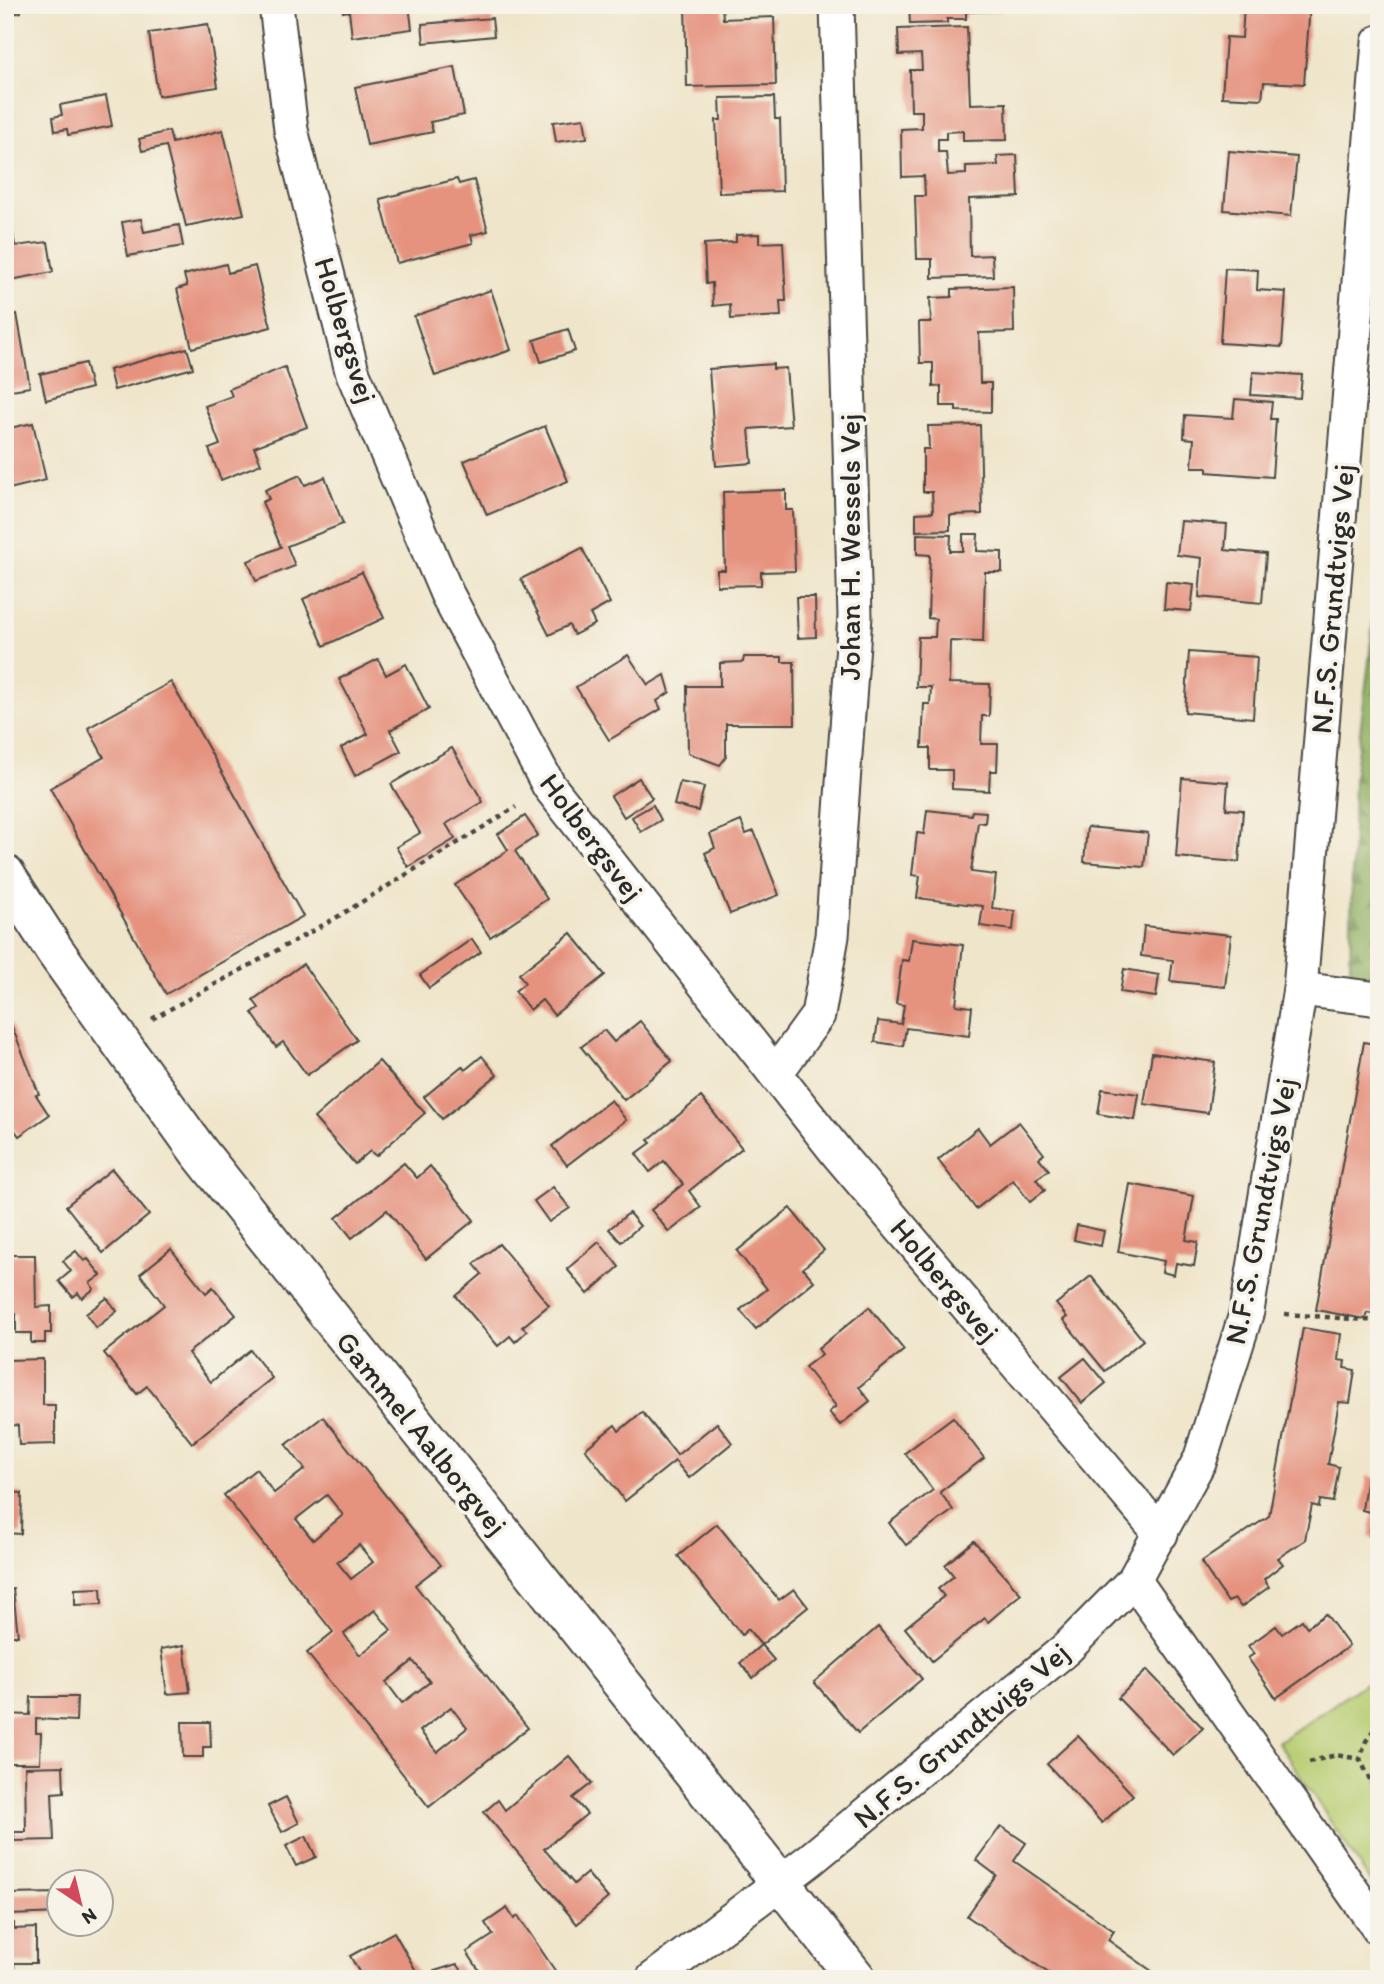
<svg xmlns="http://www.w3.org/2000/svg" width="1384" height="1984" font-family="Itim,sans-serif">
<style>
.green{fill:#b7cd72;stroke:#717c4e;stroke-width:2}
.forest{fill:url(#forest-firs);stroke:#5e6e48;stroke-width:2}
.building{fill:#e5937f;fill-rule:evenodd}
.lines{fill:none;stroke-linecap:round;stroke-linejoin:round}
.minor-casing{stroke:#484743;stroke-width:37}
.tertiary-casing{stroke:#484743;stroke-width:42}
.path{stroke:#484743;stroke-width:4.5;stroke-dasharray:5 5;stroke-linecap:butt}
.minor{stroke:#fff;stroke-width:33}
.tertiary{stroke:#fff;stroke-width:38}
.labels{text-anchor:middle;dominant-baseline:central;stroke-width:7;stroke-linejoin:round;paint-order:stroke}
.street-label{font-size:30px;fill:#2b2b2b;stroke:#f7f3e8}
</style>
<defs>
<pattern id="forest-firs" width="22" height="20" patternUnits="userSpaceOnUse" patternTransform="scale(1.75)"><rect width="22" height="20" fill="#91b064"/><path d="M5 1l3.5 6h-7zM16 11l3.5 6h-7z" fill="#778f53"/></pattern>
</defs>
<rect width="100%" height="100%" fill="#f7f3e8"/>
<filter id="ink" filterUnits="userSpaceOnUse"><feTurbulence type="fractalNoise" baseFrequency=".0143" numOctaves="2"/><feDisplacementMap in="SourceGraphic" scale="14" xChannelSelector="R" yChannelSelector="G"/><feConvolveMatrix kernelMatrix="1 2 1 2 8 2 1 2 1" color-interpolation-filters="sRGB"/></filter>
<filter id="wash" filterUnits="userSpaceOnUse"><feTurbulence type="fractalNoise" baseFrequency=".00686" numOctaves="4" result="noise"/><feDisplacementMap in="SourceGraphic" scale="28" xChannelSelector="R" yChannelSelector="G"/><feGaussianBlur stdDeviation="1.57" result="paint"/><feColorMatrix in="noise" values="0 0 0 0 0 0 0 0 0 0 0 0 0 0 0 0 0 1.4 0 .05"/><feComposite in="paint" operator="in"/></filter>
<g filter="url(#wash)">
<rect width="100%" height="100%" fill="#efe5ca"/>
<!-- green -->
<path class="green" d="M1379,1674v221l-101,-153z"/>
<!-- forest -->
<path class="forest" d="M1379,551v423l-29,2 4,-198 15,-116z"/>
<g id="blocks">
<!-- building -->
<g class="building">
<path d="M5,5h14l2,7 -16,4z"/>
<path d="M342,5h67l3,24 -60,8 -3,-26 -6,1z"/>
<path d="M685,5h37l1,14 51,-2 2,68 -89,2z"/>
<path d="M909,5h90v6l-33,1v7h-19v4l-37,1z"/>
<path d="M1244,5h66l-6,79 -40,-2 -2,17 -40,-2 4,-60 16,1z"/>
<path d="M492,18l2,18 -70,7 -2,-19z"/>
<path d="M208,24l10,63 -60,9 -9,-63z"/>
<path d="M967,27l3,77 36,-1 1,37 -44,1v-10l-17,1v7h-8v13h8l2,23 18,-1v-8l32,-1 -1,-9 20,-1 2,42 -50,2 1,57 22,-1 1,21 -61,2v-19h-15l-2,-63h10l-1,-20 -22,1 -1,-48 21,-1v-17h-11l-1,-41h12l-1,-16 -22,1 -1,-26z"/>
<path d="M455,67l9,48 -34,7 3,10 -66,13 -12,-58z"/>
<path d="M106,96l6,30 -44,9 -1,-6 -12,2 -2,-14 9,-2 -2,-10z"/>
<path d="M774,97l1,22h5l2,72 -63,2 -3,-73h5l-1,-22z"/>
<path d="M584,118l3,20 -31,4 -3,-20z"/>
<path d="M223,130l21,84 -58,12 -20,-80 -24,5 -3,-12 30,-8 3,12z"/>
<path d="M1229,151l68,6 -6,59 -67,-6z"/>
<path d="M457,179l2,5 15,-4 14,51 -17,4 2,8 -76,20 -17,-64z"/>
<path d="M5,180l10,66 33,-4 5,30 -48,9z"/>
<path d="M141,219l3,13 35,-7 4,21 -55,10 -6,-34z"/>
<path d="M759,234v9l24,-1 3,59h-6l1,15 -50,3 -1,-15 -17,2 -1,-23 -6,1 -2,-40 32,-2v-7z"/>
<path d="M226,264l2,9 27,-7 16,61 -79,21 -15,-59 10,-3 -3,-11z"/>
<path d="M1225,268l33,2 -1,20 29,2 -4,55 -62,-4z"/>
<path d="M1013,287l1,45 -35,1 1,50h11v29l-35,-1v-5h-15v-20l-8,1v-24h-13l-1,-41h12l-1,-24 22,-1v-8z"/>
<path d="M491,290l20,60 -76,26 -21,-60z"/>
<path d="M17,314l13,73 -25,4v-75z"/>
<path d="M568,329l7,22 -34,11 -7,-22z"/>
<path d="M187,348l6,20 -79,22 -5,-20z"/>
<path d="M85,363l6,25 -45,12 -6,-26z"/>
<path d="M773,364v5l13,-1 5,58 -42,3 3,34 -36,3 -7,-97z"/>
<path d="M285,367l22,60 -53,20 7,17 -40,16 -12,-31 11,-4 -15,-39 27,-10 -3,-7z"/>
<path d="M1253,372l49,3 -2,23 -49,-3z"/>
<path d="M1235,399l37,3 -2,17h6l-4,58 -65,-5v-5h-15l2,-28 -10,-1 1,-23 48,3z"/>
<path d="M33,423l13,57 -41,10v-61z"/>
<path d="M980,425l2,89 -32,1v15l-34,1v-18l17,-1 -1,-20h-9v-43h6l-1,-23z"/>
<path d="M545,426l23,55 -81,34 -23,-54z"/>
<path d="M300,475l5,10 20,-8 18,47 -56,22 8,20 -39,15 -8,-20 33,-14 -19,-45 7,-3 -4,-9z"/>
<path d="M786,490v20h7l2,61 -34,1v13l-44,1v-16h8l-2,-78z"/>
<path d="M1181,521l46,3 -2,26 41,4 -4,49 -63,-6 3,-39 -25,-3z"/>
<path d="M917,534l34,1 -1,16h13v-17h15l-1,17 25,1v20h-17l-2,70 -33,-1 -1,42 41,1 -1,32h-7l-1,28h17l-1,27h-7l-1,20 -37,-2v-19h-22v-22h-8l2,-44h6l1,-17h-15l2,-50h17l1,-18 -8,-1 2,-63 -13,-1z"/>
<path d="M582,548l28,55 -20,11 5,10 -21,11 -5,-10 -20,10 -28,-56z"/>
<path d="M362,572l22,46 -60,28 -21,-47z"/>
<path d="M1166,582l28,3 -3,26 -27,-2z"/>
<path d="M796,597h19l1,40 -18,1z"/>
<path d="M1189,652l68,5 -4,61 -68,-6z"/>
<path d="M628,655l20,30 17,-10 5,17 -13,9 4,8 -52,31 -33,-53z"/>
<path d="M744,657h38v5h12l1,62h-69v33l-6,8 -32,-12 -1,-67h33v-23l23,-1z"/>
<path d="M378,659l8,16 20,-11 23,45 -39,21 11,21 -46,25 -14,-28 27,-14 -29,-55z"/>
<path d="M171,682l132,234 -137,78 -116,-206 54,-31 -16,-29z"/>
<path d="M452,748l31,54 -37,22 9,15 -47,28 -12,-20 24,-14 -29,-49z"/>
<path d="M639,778l13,20 -28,19 -13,-21z"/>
<path d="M1182,778l46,4 -2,27 17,1 -4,52 -63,-5z"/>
<path d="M680,782l24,5 -6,24 -24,-6z"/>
<path d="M653,805l8,15 -20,12 -9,-15z"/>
<path d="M927,810l44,5 1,-4 14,1 -1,11 -7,-1 -7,50 25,3 -4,33 23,3 -2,19 -33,-4 3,-20 -66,-8 3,-22 -8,-1 5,-42 7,1z"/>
<path d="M525,816l13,19 -23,16 32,48 -57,38 -35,-52 53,-35 -10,-16z"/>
<path d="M741,821l5,13 8,-3 25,64 -49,19 -25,-61 10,-5 -5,-14z"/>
<path d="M1087,827l61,6 -4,34 -60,-5z"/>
<path d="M1144,926l87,9 -6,52 -55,-6 3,-21 -32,-4z"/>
<path d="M571,933l34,42 -51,40 -12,-15 -12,10 -15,-19 10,-8 -6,-9z"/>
<path d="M472,939l9,13 -52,36 -9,-13z"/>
<path d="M912,939l51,6 -7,60 16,2 -3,29 -63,-8 -3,18 -28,-4 3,-21 23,3 3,-19 -8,-1 6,-44 7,1z"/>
<path d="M303,964l54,76 -50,35 -24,-33 -7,5 -24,-34 7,-5 -6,-8z"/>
<path d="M1124,969l35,6 -3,22 -36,-5z"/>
<path d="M640,1021l32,40 -48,39 -43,-53 23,-17 10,12z"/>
<path d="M11,1024l28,70 -3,1 13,20 -30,21 -14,-19v-92z"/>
<path d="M1364,1042l15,3v192l-7,39 7,1v27l-2,11 -10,-2 -2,6 -49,-9z"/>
<path d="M1152,1053l63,9 -7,51 -64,-9z"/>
<path d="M482,1056l15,19 -55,44 -18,-22 38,-31 3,4z"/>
<path d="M379,1061l46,52 -49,43 -6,-5 -15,13 -41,-46z"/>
<path d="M1102,1089l37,5 -4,26 -37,-6z"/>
<path d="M701,1097l41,51 -53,43 12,16 -32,25 -18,-22 32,-26 -19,-23 -14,11 -14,-18 15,-11 -3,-3z"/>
<path d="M611,1100l15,20 -59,45 -15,-19z"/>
<path d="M1019,1122l25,32 -5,4 10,12 -13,9 9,11 -15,12 -17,-22 -37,29 -38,-49 40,-32 12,16z"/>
<path d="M404,1163l13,15 13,-12 44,54 -48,39 -39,-49 -35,28 -16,-20z"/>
<path d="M112,1169l37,46 -46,38 -37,-47z"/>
<path d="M1130,1184l64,12 -8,44 12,2 -4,24 -18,-3 -2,12 -12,-3 2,-11 -46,-9z"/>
<path d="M553,1187l17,21 -21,14 -15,-21z"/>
<path d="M790,1208l34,42 -21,18 11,13 -58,48 -16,-19 27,-21 -30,-38z"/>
<path d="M629,1213l11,13 -19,16 -12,-13z"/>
<path d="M1077,1225l27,6 -3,15 -27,-6z"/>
<path d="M599,1242l20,25 -31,27 -21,-25z"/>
<path d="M499,1244l50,61 -27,22 5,4 -12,11 -5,-6 -12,10 -42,-50 26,-22 -8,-10z"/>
<path d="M171,1249l35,44 7,-6 23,28 -48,38 23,29 39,-32 22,28 -80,65 -45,-57 -10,8 -33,-41 60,-48 -24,-31z"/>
<path d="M76,1251l8,10 4,-2 13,16 -11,8 4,6 -12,9 -4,-5 -5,4 -14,-16 12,-10 -8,-10z"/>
<path d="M6,1255h29l1,52 15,-1v27h-6v10h-14v-10h-15v-19h-11z"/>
<path d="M1091,1276l52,64 -38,31 -42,-51 4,-3 -11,-13z"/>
<path d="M107,1298l10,13 -21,17 -10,-14z"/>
<path d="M869,1307l35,43 -45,37 11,14 -30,24 -11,-13 7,-6 -31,-39 17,-13 -4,-5z"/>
<path d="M1303,1328l38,6 -3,26 7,1 -1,7 11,2 -5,33 -11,-1 -11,62 11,3 -6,35 -13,-2 -1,7 -7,-2 -7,35 -27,18 5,6 -19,15 5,8 -28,20 -6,-8 -7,3 -27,-40 68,-46z"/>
<path d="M1085,1358l21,25 -24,20 -21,-26z"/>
<path d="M43,1359v46h12v39l-36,1 -1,-20 -13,1 3,-66z"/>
<path d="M642,1412l35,43 40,-32 15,20 -43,35 -14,-17 -50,40 -40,-52 30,-24 4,6z"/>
<path d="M323,1417l118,148 -26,20 113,143 -99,79 -122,-154 26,-21 -109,-137 32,-26 18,24 31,-24 -19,-24zM327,1495l16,20 -30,25 -17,-21zM359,1545l14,17 -22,17 -14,-17zM375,1610l16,20 -31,25 -16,-21zM413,1661l17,21 -28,21 -16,-21zM451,1707l16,21 -30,24 -17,-21z"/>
<path d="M953,1417l31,41 -44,34 13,18 -47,35 -17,-22 44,-33 -28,-37z"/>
<path d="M1367,1476l12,2v80l-4,-7 1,-12 -7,-3 4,-23 -11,-3z"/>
<path d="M5,1492l17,1 -1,41 -16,-1z"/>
<path d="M717,1524l62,76 15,-11 14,18 -47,38 -13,-16 -6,6 -64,-79z"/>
<path d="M974,1541l47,53 -33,28 -3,-4 -53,43 -27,-33 39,-32 -6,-7 16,-13 -9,-11z"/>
<path d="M101,1588l1,16 -27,1v-16z"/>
<path d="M13,1589l5,47h-13v-46z"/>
<path d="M1326,1614l23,32 -73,52 -28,-40 6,-4 -6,-8 28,-20 6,8 20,-14 5,7z"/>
<path d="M878,1627l44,52 -64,54 -44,-51z"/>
<path d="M184,1645l6,47 -23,2 -6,-45z"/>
<path d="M761,1645l13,15 -21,18 -13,-15z"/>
<path d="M1147,1670l56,58 -30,27 -55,-57z"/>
<path d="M31,1697h46l-1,24 -40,-2v14h5l-1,30h-35v-49l25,1z"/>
<path d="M182,1722h28l1,25h-8v10h-20z"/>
<path d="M1078,1736l55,59 -31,28 -55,-59z"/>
<path d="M569,1756l23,27 -19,15 14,16 -43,35 30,35 13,-11 21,25 -31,26 -93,-112 14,-12 7,10z"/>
<path d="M63,1766l1,26 -12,1 2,47 -40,1v-9h12l-1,-65z"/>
<path d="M286,1797l13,26 -17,9 -14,-26z"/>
<path d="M1001,1826l25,17 -12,18 100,70 -6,9 55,39h-106l-90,-63 29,-41 -20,-15z"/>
<path d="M306,1836l10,21 -20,9 -10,-20z"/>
<path d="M60,1893v20l-51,2 -1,-21z"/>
<path d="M507,1908l7,11 4,-3 40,59 -5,4h-68l-18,-27 26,-17 -8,-12z"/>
<path d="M5,1923h9v6l22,-1v35h-22l1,16h-10z"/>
<path d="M394,1932l25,44 38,-12 11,15h-105l-13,-23z"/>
</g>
</g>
</g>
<g filter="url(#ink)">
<use href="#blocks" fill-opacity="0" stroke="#484743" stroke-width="2"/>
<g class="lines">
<!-- minor casing -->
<g class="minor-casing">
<g id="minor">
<path d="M276,5l15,125 61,241 95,223 102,192 289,368 323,380"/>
<path d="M1300,989l79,10"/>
<path d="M776,1073l42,-58 14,-79 23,-320 -18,-611"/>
<path d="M1134,1580l245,349"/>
<path d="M653,1979l157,-119 256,-211 68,-69 66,-120 47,-149 53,-322 79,-947"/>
</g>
</g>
<!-- tertiary casing -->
<g class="tertiary-casing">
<path id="tertiary" d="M5,874l50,77 144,201 658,827"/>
</g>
<!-- path -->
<g class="path">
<path d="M152,1019l182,-100 182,-112"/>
<path d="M1285,1314l94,7"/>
<path d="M1379,1722l-13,19 -6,18 19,39"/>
<path d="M1309,1762l27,-7 24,4"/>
</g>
<!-- minor -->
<use href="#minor" class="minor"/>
<!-- tertiary -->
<use href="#tertiary" class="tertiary"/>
</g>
</g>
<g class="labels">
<!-- street labels -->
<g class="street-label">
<text transform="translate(346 330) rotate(73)">Holbergsvej</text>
<text transform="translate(849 547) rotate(-90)">Johan H. Wessels Vej</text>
<text transform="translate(1332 599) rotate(-85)">N.F.S. Grundtvigs Vej</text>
<text transform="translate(592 837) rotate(53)">Holbergsvej</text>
<text transform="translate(1260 1211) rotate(-79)">N.F.S. Grundtvigs Vej</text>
<text transform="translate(945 1280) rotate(50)">Holbergsvej</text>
<text transform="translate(422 1433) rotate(51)">Gammel Aalborgvej</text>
<text transform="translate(961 1735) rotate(-40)">N.F.S. Grundtvigs Vej</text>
</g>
</g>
<!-- margin -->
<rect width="1384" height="1984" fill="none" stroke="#f7f3e8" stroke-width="28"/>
<!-- north arrow -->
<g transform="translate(80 1903) rotate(145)"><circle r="33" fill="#f7f3e8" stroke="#a5a39c" stroke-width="2"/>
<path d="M0-5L12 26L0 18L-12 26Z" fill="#d1495b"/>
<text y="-10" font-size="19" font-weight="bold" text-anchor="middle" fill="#2b2b2b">N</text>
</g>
</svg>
